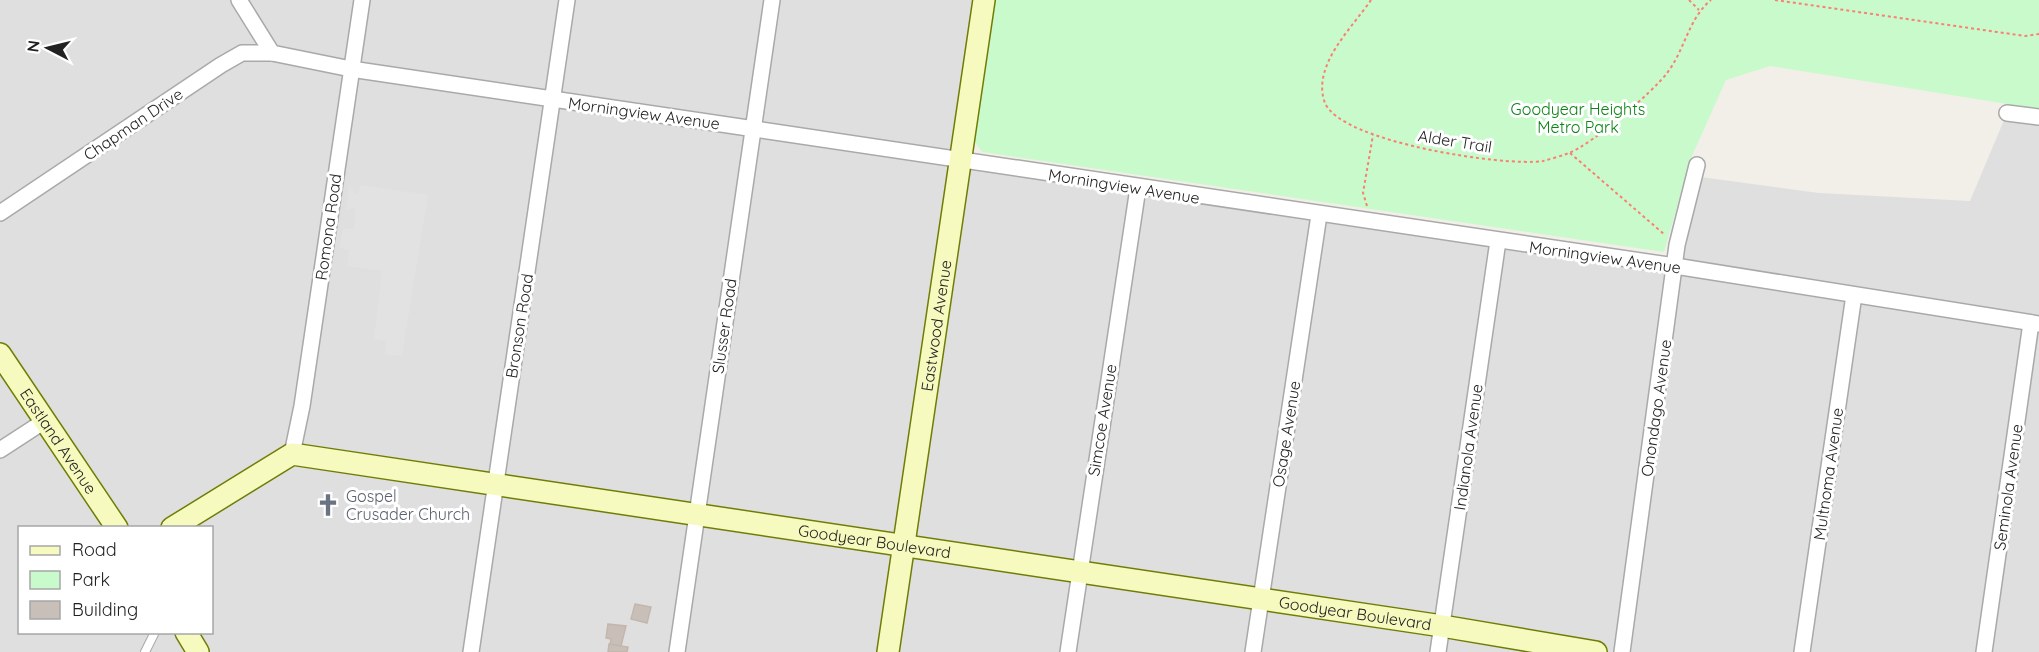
<svg xmlns="http://www.w3.org/2000/svg" width="2039" height="652" font-family="Quicksand,sans-serif">
<style>
.residential{fill:#e0dfdf;fill-rule:evenodd}
.park{fill:#c8facc}
.parking{fill:#e2e2e2}
.building{fill:#c7bfb8;stroke:#c4b6ab;stroke-width:1.5}
.lines{fill:none;stroke-linecap:round;stroke-linejoin:round}
.lane-casing{stroke:#a9a9a9;stroke-width:10}
.street-casing{stroke:#a9a9a9;stroke-width:18}
.secondary-casing{stroke:#707d05;stroke-width:24}
.path{stroke:#fa8072;stroke-width:2;stroke-dasharray:3 3;stroke-linecap:butt}
.lane{stroke:#fff;stroke-width:8}
.street{stroke:#fff;stroke-width:15}
.secondary{stroke:#f7fabf;stroke-width:21}
.labels{text-anchor:middle;dominant-baseline:central;stroke-width:6;stroke-linejoin:round;paint-order:stroke}
.park-label{font-size:16px;fill:#0c8416;stroke:#fff}
.street-label{font-size:16px;fill:#222;stroke:#fff}
.worship-label{font-size:16px;fill:#5b616d;stroke:#fff;text-anchor:start}
</style>
<rect width="100%" height="100%" fill="#f2efe9"/>
<!-- residential -->
<path class="residential" d="M0,0h985l-24,161 714,105 11,-91 133,18 151,8 37,-88 32,4v535h-2039zM20,528h192v104h-192z"/>
<!-- park -->
<path class="park" d="M995,0h1044v109l-269,-43 -44,14 -35,78 -27,94 -682,-100 -8,-11z"/>
<!-- parking -->
<path class="parking" d="M360,185l68,10 -26,161 -17,-2 1,-13 -12,-2 8,-68 -35,-5 2,-16 -9,-2 3,-19h11l1,-18 -2,-3 -7,2 3,-23 9,8z"/>
<!-- building -->
<g class="building">
<path d="M635,604l16,3 -4,16 -16,-4z"/>
<path d="M608,624l18,2 -5,20 -11,-1 1,-6 -5,-1z"/>
<path d="M609,644l19,3 -1,5h-19z"/>
</g>
<g class="lines">
<!-- lane casing -->
<g class="lane-casing">
<path id="lane" d="M145,652l10,-20"/>
</g>
<!-- street casing -->
<g class="street-casing">
<g id="street">
<path d="M239,0l33,53 79,16 1324,197 364,58"/>
<path d="M2007,113l32,4"/>
<path d="M0,213l221,-148 21,-12h30"/>
<path d="M0,450l43,-28"/>
<path d="M292,454l10,-48 60,-406"/>
<path d="M471,652l96,-652"/>
<path d="M677,652l95,-652"/>
<path d="M1068,652l70,-464"/>
<path d="M1253,652l66,-437"/>
<path d="M1438,652l60,-411"/>
<path d="M1622,652l55,-407 20,-80"/>
<path d="M1802,652l52,-357"/>
<path d="M1984,652l47,-329"/>
</g>
</g>
<!-- secondary casing -->
<g class="secondary-casing">
<g id="secondary">
<path id="s1" d="M0,354l117,174"/>
<path id="s2" d="M172,528l120,-74 1150,172 154,26"/>
<path d="M186,632l12,20"/>
<path id="s3" d="M888,652l96,-652"/>
</g>
</g>
<!-- path -->
<g class="path">
<path d="M1371,0c-19,28 -60,66 -46,103 16,39 179,64 218,58 8,-2 18,-5 26,-8 23,-9 83,-60 98,-80 18,-23 21,-54 44,-73"/>
<path d="M1689,0l10,10"/>
<path d="M1775,0l250,36 14,-2"/>
<path d="M1570,153l95,82"/>
<path d="M1367,206l-4,-13 10,-58"/>
</g>
<!-- lane -->
<use href="#lane" class="lane"/>
<!-- street -->
<use href="#street" class="street"/>
<!-- secondary -->
<use href="#secondary" class="secondary"/>
</g>
<!-- icons -->
<defs>
<g id="church-bare" transform="scale(1.8)"><path d="M-1.2-6h2.4v3.5h3.3v2.4h-3.3V6h-2.4V-.1h-3.3v-2.4h3.3Z" fill="#6b7280" stroke="#fff" stroke-width="2.5" paint-order="stroke"/></g>
</defs>
<g fill-rule="evenodd">
<use href="#church-bare" x="328" y="505"/>
</g>
<g class="labels">
<!-- park labels -->
<g class="park-label">
<text x="1578" y="109">Goodyear Heights<tspan x="1578" dy="18">Metro Park</tspan></text>
</g>
<!-- street labels -->
<g class="street-label">
<text transform="translate(644 113) rotate(8)">Morningview Avenue</text>
<text transform="translate(133 124) rotate(-34)">Chapman Drive</text>
<text transform="translate(1455 141) rotate(9)">Alder Trail</text>
<text transform="translate(1124 186) rotate(9)">Morningview Avenue</text>
<text transform="translate(328 227) rotate(-82)">Romona Road</text>
<text transform="translate(1605 257) rotate(8)">Morningview Avenue</text>
<text transform="translate(519 326) rotate(-81)">Bronson Road</text>
<text transform="translate(724 326) rotate(-82)">Slusser Road</text>
<text stroke="none"><textPath href="#s3" startOffset="330">Eastwood Avenue</textPath></text>
<text transform="translate(1656 408) rotate(-82)">Onondago Avenue</text>
<text transform="translate(1102 420) rotate(-81)">Simcoe Avenue</text>
<text transform="translate(1286 434) rotate(-81)">Osage Avenue</text>
<text stroke="none"><textPath href="#s1" startOffset="105">Eastland Avenue</textPath></text>
<text transform="translate(1468 447) rotate(-82)">Indianola Avenue</text>
<text transform="translate(1828 474) rotate(-82)">Multnoma Avenue</text>
<text transform="translate(2008 487) rotate(-82)">Seminola Avenue</text>
<text stroke="none"><textPath href="#s2" startOffset="730">Goodyear Boulevard</textPath></text>
<text stroke="none"><textPath href="#s2" startOffset="1216">Goodyear Boulevard</textPath></text>
</g>
<!-- worship labels -->
<g class="worship-label">
<text x="346" y="496">Gospel<tspan x="346" dy="18">Crusader Church</tspan></text>
</g>
</g>
<!-- legend -->
<rect x="18" y="526" width="195" height="108" fill="#ffffff" stroke="#a7a7a7" stroke-width="1.5"/>
<rect x="30" y="546" width="30" height="9" fill="#f7fabf" stroke="#a7a7a7" stroke-width="1.5"/>
<text x="72" y="556" font-size="18" fill="#222222">Road</text>
<rect x="30" y="571" width="30" height="18" fill="#c8facc" stroke="#a7a7a7" stroke-width="1.5"/>
<text x="72" y="586" font-size="18" fill="#222222">Park</text>
<rect x="30" y="601" width="30" height="18" fill="#c7bfb8" stroke="#a7a7a7" stroke-width="1.5"/>
<text x="72" y="616" font-size="18" fill="#222222">Building</text>
<!-- north arrow -->
<g transform="translate(48 48) rotate(277)" stroke="#ffffff" stroke-width="4.5" paint-order="stroke">
<path d="M0-4.5L10 22L0 15L-10 22Z" fill="#222222"/>
<text y="-9" font-size="16" font-weight="bold" text-anchor="middle" fill="#222222">N</text>
</g>
</svg>
